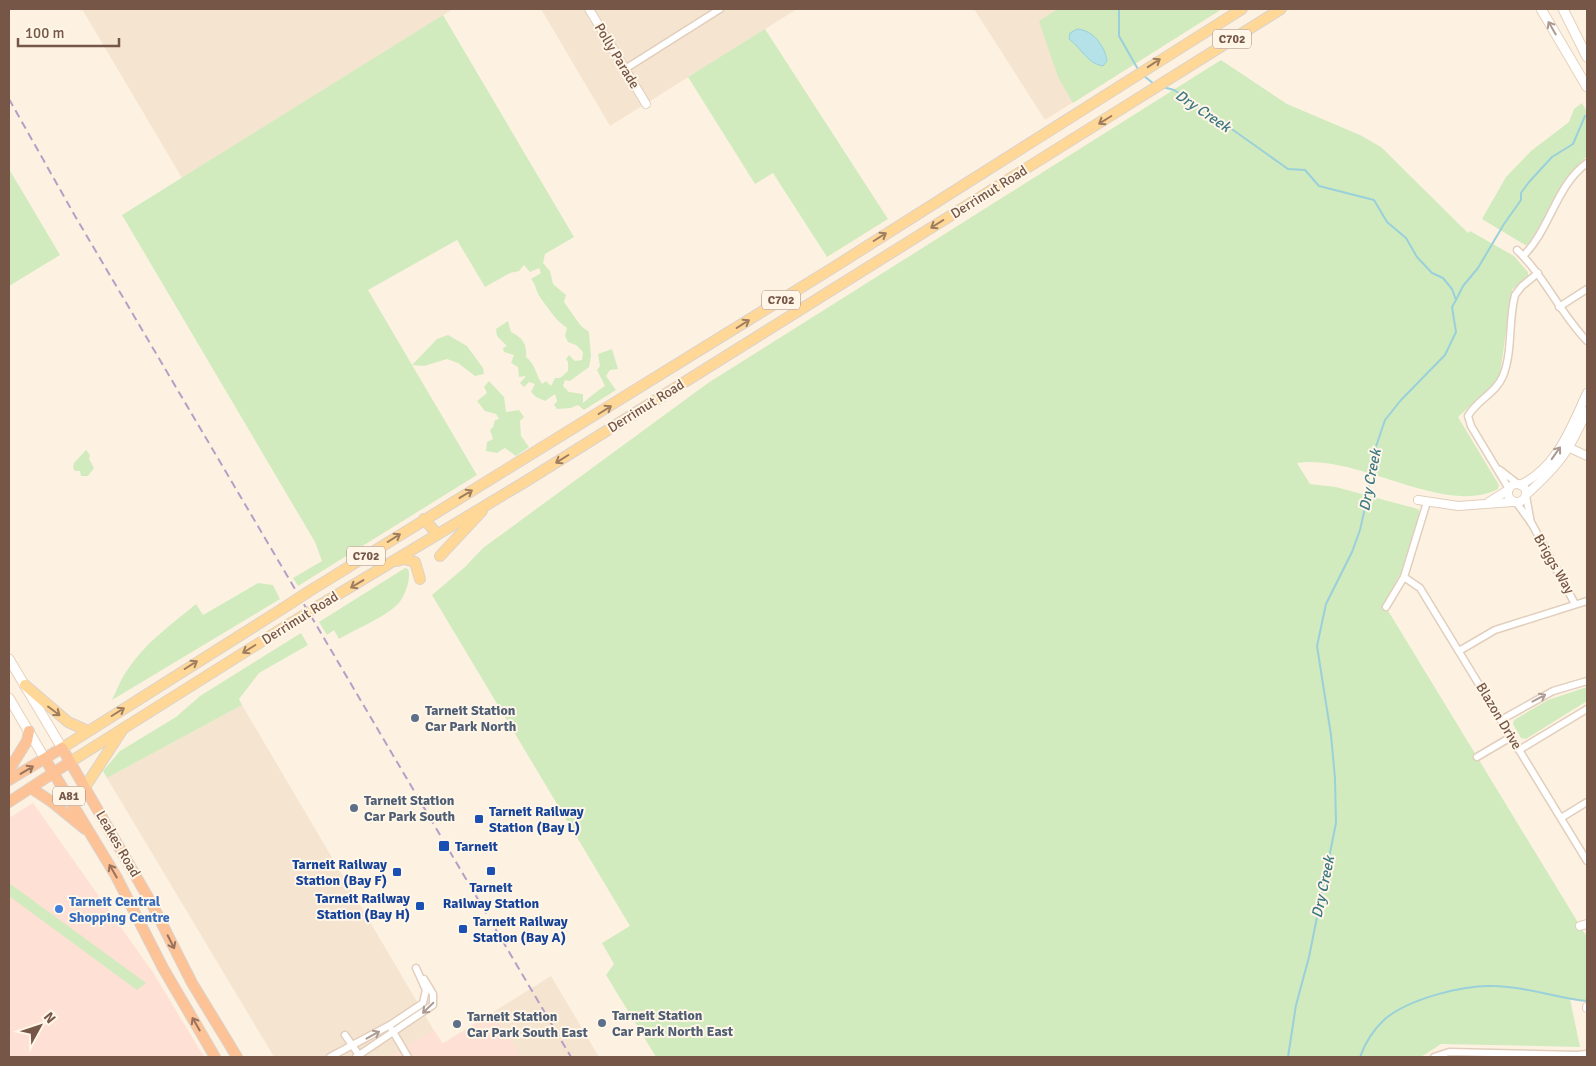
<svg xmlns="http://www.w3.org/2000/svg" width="1596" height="1066" font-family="Signika,sans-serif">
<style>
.residential{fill:#f5e4cf}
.commercial{fill:#fee0d4}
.green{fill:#d1ebbf}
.water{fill:#b5e1e8;stroke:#9ad0da}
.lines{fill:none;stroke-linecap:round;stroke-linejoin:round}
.stream{stroke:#9ad0da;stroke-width:2}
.minor-casing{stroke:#e2cebc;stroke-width:9}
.tertiary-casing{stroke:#e2cebc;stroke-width:10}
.secondary-casing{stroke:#e9d1bc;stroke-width:11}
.primary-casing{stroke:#dbd3cf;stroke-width:12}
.trunk-casing{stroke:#dbd3cf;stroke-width:12}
.minor{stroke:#fff;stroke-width:6}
.tertiary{stroke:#fff;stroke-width:8}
.secondary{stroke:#fff;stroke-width:9}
.primary{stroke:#ffd796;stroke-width:10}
.trunk{stroke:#fdc295;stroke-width:10}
.rail{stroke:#b49fc7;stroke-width:2;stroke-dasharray:8 5;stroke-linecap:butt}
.primary-bridge-casing{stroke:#dbd3cf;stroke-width:12;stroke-linecap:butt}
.primary-bridge{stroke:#ffd796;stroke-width:10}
.oneway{stroke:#ad9a91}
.oneway2{stroke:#9f7d5f}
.oneway3{stroke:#98725a}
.service-dot{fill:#5c6f8a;stroke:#fff6e8;stroke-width:2}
.transit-dot{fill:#1a4fb4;stroke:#fff6e8;stroke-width:2}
.shop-dot{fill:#3f7fe0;stroke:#fff6e8;stroke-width:2}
.labels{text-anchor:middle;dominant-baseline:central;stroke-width:4;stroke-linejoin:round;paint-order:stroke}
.shield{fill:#fff6e8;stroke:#9f8777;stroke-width:1}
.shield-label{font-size:12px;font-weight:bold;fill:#765747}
.street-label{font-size:14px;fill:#765747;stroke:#fff6e8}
.service-label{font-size:14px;font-weight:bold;fill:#4e5e75;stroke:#fff6e8;text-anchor:start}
.transit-label{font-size:14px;font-weight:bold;fill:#164399;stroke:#fff6e8;text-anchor:start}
.shop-label{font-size:14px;font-weight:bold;fill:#366cbe;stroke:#fff6e8;text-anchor:start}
.water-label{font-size:15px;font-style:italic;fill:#3c7883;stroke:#fff6e8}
</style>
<rect width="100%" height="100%" fill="#fdf2e1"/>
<!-- residential -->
<g class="residential">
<path d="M82,9h371l-271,169z"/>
<path d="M541,9h256l-187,117z"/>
<path d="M974,9h110l40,61 -79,50z"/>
<path d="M242,705l200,339 109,-68 48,81h-325l-167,-279z"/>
</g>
<!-- commercial -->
<g class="commercial">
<path d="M33,803l121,171 50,83h-195v-239z"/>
<path d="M494,1012l27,45h-133l46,-27 9,14z"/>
</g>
<!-- green -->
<g class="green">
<path d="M1058,9h164l-149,94 -15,-26 -19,-56z"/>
<path d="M443,15l131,222 -29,17 -2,9 7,8 3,13 13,11 -2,7 17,24 8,6 2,24 -2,11 -19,14 -5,-1 -2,6 6,6 14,2v9c6,-5 16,-14 22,-17l-8,-16 3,-4 -2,-12 14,-5 6,20 -8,1 -4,6 10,14 -32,20 -6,-5 -7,3 -14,1 -3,-4 3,-4 -2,-7 -10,7 -9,-4 -5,-5 4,-8 -6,-2 -5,5 -4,-4 6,-7 -7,1 -1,-10 -7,-4 3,-8 -10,-3 -1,-4 4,-2 -10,-10 -1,-7 12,-8 3,11c12,6 16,12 15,25 10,8 9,16 16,27l4,-3 5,5 4,-8h5l8,-7v-9l-2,-3 3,-4 6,6 7,-1 1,-8 -7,-7 -8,-3 -3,-6 2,-8c-10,-6 -20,-21 -27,-31 -4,-5 -4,-13 -9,-18l10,-6 -2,-5 -9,4 -6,-7 -5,6 -9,2 -25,14 -28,-47 -89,50 44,75 25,-26 11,-4 19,11 16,22 1,6 -9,2 -17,-13 -11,-4 -23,7 -12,-1 65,110 -179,111 -5,-8 29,-17 -7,-19 -193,-327z"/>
<path d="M765,29l123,190 -61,38 -54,-84 -18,11 -67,-107z"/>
<path d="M1221,60l66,44 73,31 21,12 87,86 2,-2 44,25 14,16v4l-16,14 -12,84 -8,12 -34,31 41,68 -1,4c-54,28 -141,-36 -201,-26l13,21 26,3 82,22 2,4 -16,54 -20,37 201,330 2,-1v68l-17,-2 10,48 -139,-3 -20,13h-765l-50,-82 8,-11 -12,-21 28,-17 -198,-331 33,-28 18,-19 225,-165z"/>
<path d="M1582,103l5,9v44l-16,16 -42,72 -4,1 -43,-26 24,-42 25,-26 38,-29 5,-13z"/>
<path d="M9,169l51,86 -51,31z"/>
<path d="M489,381l15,16 2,15 13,-2 5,7 -4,4 1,15 8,11 -13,9 -11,-8 -8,5 -11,-2 1,-9 6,-3 -3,-9 3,-3 2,-7 4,-1 -3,-5 -11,-3 -8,-10 10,-8 -3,-6z"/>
<path d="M86,450l4,5 -1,4 5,9 -6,8h-7l-1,-5h-5l-2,-3 1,-5z"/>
<path d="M405,568l3,1c4,9 -4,30 -11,36 -14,13 -41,24 -58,34l-5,-9 -7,5 -8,-13z"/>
<path d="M258,583l15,2 7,14 -168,101c5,-10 9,-22 16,-31 18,-27 44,-45 68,-65l7,11z"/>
<path d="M301,633l7,12 -49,28 -20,26 3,6 -135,73 -4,-7 17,-20 56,-34 24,-21z"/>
<path d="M1587,687v14l-61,38 -5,-1 -8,-14 1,-4 34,-20z"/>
<path d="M9,883l137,100 -9,7 -128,-94z"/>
</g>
<!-- water -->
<path class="water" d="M1077,29c16,1 28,17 30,32l-4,5c-15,-2 -22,-18 -34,-27l1,-6z"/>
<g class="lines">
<!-- stream -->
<g class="stream">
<path d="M1119,9v27l20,35"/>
<path d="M1144,76l10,8"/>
<path d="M1163,87l11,3 24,15 90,64 17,1 14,16 55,14 13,22 19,16 11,19 15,16 11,5 9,11 4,11 -4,7 4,25 -11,23 -44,45 -16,20 -16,47v23l-9,40 -8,22 -26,52 -9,42 14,89 4,43 1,45 -27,134 -13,48 -8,52"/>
<path d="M1456,300l7,-14 15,-18 26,-44 17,-24v-7l8,-11 23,-25 21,-13 12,-28"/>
<path d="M1360,1057c5,-14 13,-27 25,-38 24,-20 77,-34 108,-33 32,0 63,12 94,15"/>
</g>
<!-- minor casing -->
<g class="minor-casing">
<g id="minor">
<path d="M625,69l95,-60"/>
<path d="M1517,250c28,27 43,63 70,91"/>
<path d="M1523,256c27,-26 33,-71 64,-93"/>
<path d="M1559,307l28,-18"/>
<path d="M1500,470l18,14"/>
<path d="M1509,489l-38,-63 -3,-10c9,-16 28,-23 35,-40 10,-25 5,-55 12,-81l7,-9 16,-13"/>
<path d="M1526,496l5,27"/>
<path d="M1516,502l16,22 43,80"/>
<path d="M1404,577l16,11 167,273"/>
<path d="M1386,607l18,-30 23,-75"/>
<path d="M1459,651l36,-21 92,-29"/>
<path d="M1501,720l52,-29 34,-10"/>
<path d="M1519,750l68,-41"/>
<path d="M1477,757l34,-20"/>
<path d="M1561,818l26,-16"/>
<path d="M392,1030l16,27"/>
<path d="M345,1035l14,20"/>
<path d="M330,1057l60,-32 33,-22 3,-13 -10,-22"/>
<path d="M356,1057l77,-52v-11l-9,-15"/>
<path d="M1434,1057l15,-5 128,3 10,-1"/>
</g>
</g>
<!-- tertiary casing -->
<g class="tertiary-casing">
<g id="tertiary">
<path d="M589,9l57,95"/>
<path d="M1570,448l17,8"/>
<circle cx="1517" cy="493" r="9"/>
<path d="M1520,485c37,-17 51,-58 67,-92"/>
<path d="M1526,495c34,-31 42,-42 61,-84"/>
<path d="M1418,500l40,6 55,-4"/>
<path d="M1489,502l19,-12"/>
<path d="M1580,926l7,-2"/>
<path d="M1587,1007v1"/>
</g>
</g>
<!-- secondary casing -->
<g class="secondary-casing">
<g id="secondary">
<path d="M1541,9l46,78"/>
<path d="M1563,9l24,48"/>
<path d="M9,659l53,89"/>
<path d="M9,698l36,61"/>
</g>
</g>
<!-- primary casing -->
<g class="primary-casing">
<g id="primary">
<path d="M424,519l13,15"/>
<path d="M440,556l42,-45"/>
<path d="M397,561l7,-2 11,3 5,17"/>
<path d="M308,592l523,-323 411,-260"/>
<path d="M317,607l211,-127 753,-471"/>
<path d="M25,685l43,37 20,9"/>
<path d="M62,748l220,-139"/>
<path d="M70,762l221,-139"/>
<path d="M85,787l36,-55"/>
</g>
</g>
<!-- trunk casing -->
<g class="trunk-casing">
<g id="trunk">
<path d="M45,759l71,117 47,92 52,89"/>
<path d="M9,770l18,-29 2,-10"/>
<path d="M9,780l53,-32 91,158 39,77 45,74"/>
<path d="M31,788l21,14 33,27"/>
<path d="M9,802l61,-40"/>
</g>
</g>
<!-- minor -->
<use href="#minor" class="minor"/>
<!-- tertiary -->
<use href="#tertiary" class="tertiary"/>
<!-- secondary -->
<use href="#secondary" class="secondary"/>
<!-- primary -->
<use href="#primary" class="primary"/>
<!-- trunk -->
<use href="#trunk" class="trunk"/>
<!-- rail -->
<path class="rail" d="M9,99l66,117 496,841"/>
<!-- primary-bridge casing -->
<g class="primary-bridge-casing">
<g id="primary-bridge">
<path d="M282,609l26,-17"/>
<path d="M291,623l26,-16"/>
</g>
</g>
<!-- primary-bridge -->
<use href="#primary-bridge" class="primary-bridge"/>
</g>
<!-- one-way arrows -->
<defs><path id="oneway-shaft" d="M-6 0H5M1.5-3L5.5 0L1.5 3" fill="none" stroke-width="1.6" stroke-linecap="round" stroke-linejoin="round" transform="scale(1.25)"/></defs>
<g class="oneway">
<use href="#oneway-shaft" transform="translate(1552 28) rotate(-120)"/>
<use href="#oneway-shaft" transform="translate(1556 453) rotate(-55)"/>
<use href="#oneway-shaft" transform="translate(1539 698) rotate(-28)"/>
<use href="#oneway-shaft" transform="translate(428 1008) rotate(136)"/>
<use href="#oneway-shaft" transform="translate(373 1035) rotate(-29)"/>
</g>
<g class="oneway2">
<use href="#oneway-shaft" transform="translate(1154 63) rotate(-33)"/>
<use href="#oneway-shaft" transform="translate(1105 120) rotate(148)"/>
<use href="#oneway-shaft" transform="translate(937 224) rotate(148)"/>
<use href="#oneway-shaft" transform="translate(880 237) rotate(-32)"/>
<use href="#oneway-shaft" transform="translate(743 324) rotate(-32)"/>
<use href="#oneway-shaft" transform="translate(605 410) rotate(-32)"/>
<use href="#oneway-shaft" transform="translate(562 459) rotate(148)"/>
<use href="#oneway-shaft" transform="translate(466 494) rotate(-31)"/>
<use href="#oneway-shaft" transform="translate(394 538) rotate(-32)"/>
<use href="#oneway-shaft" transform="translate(357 584) rotate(149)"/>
<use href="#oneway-shaft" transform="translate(249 649) rotate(148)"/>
<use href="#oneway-shaft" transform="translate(191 665) rotate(-32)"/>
<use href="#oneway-shaft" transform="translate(54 711) rotate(37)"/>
<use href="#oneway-shaft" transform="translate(118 712) rotate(-32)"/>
</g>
<g class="oneway3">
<use href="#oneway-shaft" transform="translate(27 770) rotate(-31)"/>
<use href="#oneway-shaft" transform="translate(113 871) rotate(-120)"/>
<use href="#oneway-shaft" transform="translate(171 942) rotate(63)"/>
<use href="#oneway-shaft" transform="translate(196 1024) rotate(-120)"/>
</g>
<!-- markers -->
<g class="service-dot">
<circle cx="415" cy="718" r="5"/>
<circle cx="354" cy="808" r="5"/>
<circle cx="602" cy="1023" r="5"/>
<circle cx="457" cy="1024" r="5"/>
</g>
<g class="transit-dot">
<rect x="474" y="814" width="10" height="10" rx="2.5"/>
<rect x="438" y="840" width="12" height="12" rx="2.5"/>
<rect x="486" y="866" width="10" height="10" rx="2.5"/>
<rect x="392" y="867" width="10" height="10" rx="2.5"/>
<rect x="415" y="901" width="10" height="10" rx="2.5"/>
<rect x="458" y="924" width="10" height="10" rx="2.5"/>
</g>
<circle class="shop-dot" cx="59" cy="909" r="5"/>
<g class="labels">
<!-- shield labels -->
<g class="shield">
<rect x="1213" y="29.5" width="38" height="19" rx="4"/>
<rect x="762" y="290.5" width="38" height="19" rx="4"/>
<rect x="347" y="546.5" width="38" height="19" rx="4"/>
<rect x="53" y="786.5" width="32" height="19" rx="4"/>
</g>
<g class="shield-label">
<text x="1232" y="39">C702</text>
<text x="781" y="300">C702</text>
<text x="366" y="556">C702</text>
<text x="69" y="796">A81</text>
</g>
<!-- street labels -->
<g class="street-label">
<text transform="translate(617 56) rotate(59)">Polly Parade</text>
<text transform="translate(989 192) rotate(-32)">Derrimut Road</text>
<text transform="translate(646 406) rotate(-32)">Derrimut Road</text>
<text transform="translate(1554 564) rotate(60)">Briggs Way</text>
<text transform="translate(300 618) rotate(-32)">Derrimut Road</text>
<text transform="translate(1499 716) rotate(59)">Blazon Drive</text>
<text transform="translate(118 844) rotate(60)">Leakes Road</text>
</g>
<!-- service labels -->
<g class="service-label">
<text x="425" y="710">Tarneit Station<tspan x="425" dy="16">Car Park North</tspan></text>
<text x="364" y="800">Tarneit Station<tspan x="364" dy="16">Car Park South</tspan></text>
<text x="612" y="1015">Tarneit Station<tspan x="612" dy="16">Car Park North East</tspan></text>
<text x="467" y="1016">Tarneit Station<tspan x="467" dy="16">Car Park South East</tspan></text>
</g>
<!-- transit labels -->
<g class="transit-label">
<text x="489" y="811">Tarneit Railway<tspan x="489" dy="16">Station (Bay L)</tspan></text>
<text x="455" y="846">Tarneit</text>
<text x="387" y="864" text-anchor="end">Tarneit Railway<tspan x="387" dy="16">Station (Bay F)</tspan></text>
<text x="491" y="887" text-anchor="middle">Tarneit<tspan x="491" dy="16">Railway Station</tspan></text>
<text x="410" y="898" text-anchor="end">Tarneit Railway<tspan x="410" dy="16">Station (Bay H)</tspan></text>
<text x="473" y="921">Tarneit Railway<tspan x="473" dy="16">Station (Bay A)</tspan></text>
</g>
<!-- shop labels -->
<g class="shop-label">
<text x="69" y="901">Tarneit Central<tspan x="69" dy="16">Shopping Centre</tspan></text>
</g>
<!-- water labels -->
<g class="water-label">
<text transform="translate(1203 111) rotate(34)">Dry Creek</text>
<text transform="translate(1370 480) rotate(-79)">Dry Creek</text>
<text transform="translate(1323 887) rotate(-78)">Dry Creek</text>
</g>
</g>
<!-- border -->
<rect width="1596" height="1066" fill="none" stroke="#765747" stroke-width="20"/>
<!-- north arrow -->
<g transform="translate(40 1026) rotate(50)" stroke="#fff6e8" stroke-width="4" paint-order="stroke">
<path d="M0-4L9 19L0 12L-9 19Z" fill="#765747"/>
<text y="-8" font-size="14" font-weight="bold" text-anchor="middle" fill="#765747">N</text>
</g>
<!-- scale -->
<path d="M18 38v8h101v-8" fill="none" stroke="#765747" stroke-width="2.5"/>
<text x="25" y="38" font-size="15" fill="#765747" stroke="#fff6e8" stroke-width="4" paint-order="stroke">100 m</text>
</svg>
